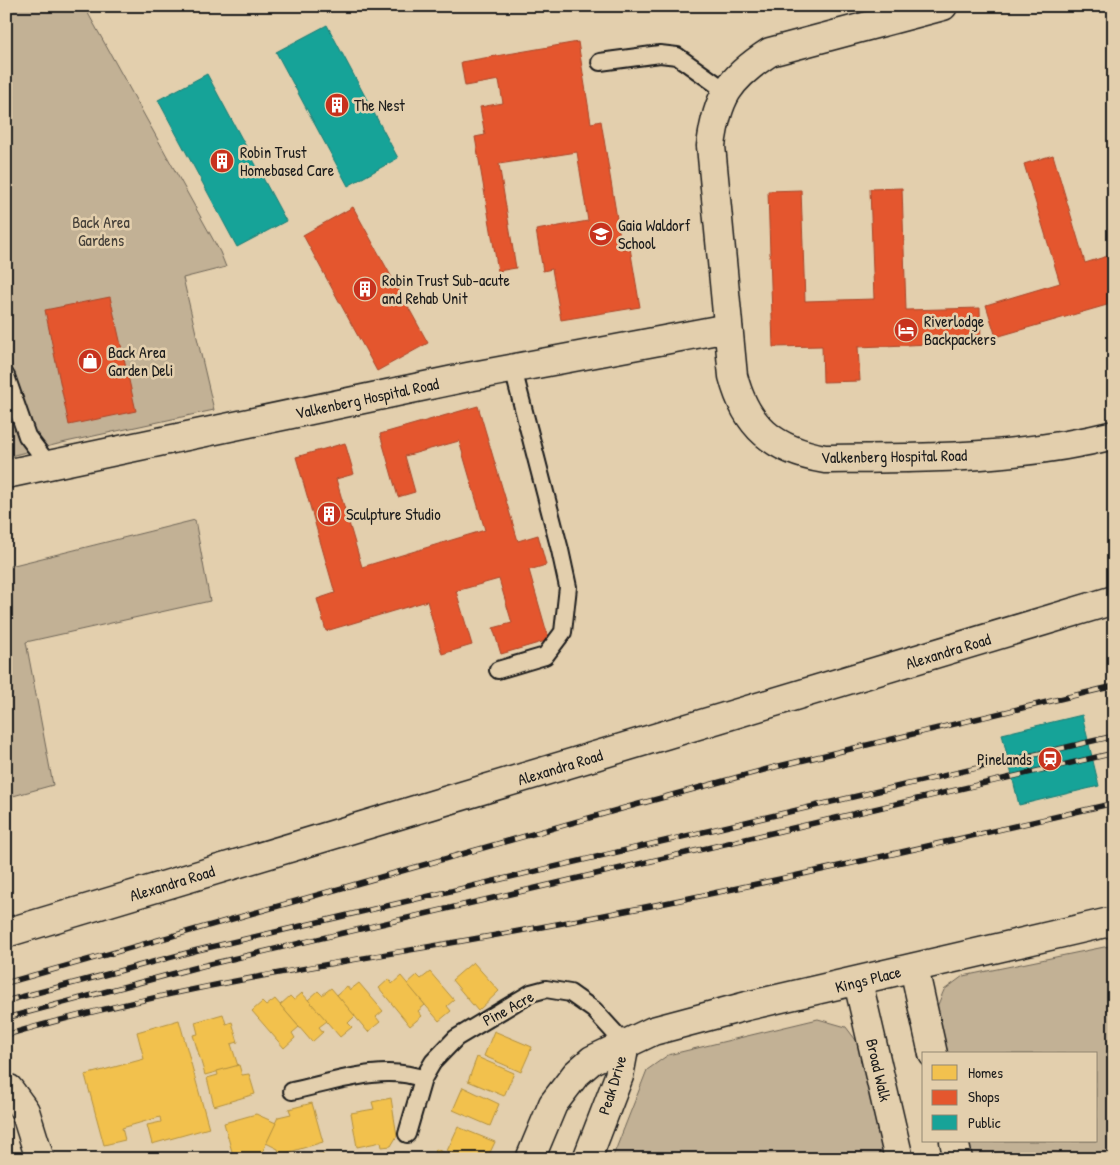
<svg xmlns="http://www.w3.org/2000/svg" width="1120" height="1165" font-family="'Patrick Hand',sans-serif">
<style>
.green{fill:#c2b195;stroke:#6f6658}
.homes{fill:#f2c14e;stroke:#b2903f}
.shops{fill:#e4572e;stroke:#a84529}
.public{fill:#17a398;stroke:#187a73}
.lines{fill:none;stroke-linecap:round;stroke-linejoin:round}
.service-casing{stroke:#1c1c1c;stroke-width:20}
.minor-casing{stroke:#1c1c1c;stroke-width:31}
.tertiary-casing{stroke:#1c1c1c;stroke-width:31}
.service{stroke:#e3cfad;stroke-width:16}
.minor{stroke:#e3cfad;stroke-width:28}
.tertiary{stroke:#e3cfad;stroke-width:28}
.rail-casing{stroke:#1c1c1c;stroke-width:5.5}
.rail{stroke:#e3cfad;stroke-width:4;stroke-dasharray:11;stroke-linecap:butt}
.labels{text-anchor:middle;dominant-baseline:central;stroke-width:5;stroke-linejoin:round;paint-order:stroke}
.poi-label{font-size:16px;fill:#1c1c1c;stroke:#e3cfad;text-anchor:start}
.park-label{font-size:16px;fill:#46413a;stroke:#e3cfad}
.street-label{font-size:16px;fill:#1c1c1c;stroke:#e3cfad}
</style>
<rect width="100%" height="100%" fill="#e3cfad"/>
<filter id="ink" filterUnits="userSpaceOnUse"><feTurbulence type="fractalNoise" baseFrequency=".02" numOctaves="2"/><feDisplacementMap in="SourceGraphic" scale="10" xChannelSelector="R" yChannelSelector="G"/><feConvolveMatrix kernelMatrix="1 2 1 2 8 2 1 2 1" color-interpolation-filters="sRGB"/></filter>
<g filter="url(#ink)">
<!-- green -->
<g class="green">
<path d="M6,6h78l136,246 6,15 -43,11 31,132 -148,32 -60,15v-358l7,-2 -7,-37z"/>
<path d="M195,520l15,81 -184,41 27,143 -47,13v-231z"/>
<path d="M1114,945v214h-144l-3,-18h129v-87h-148l-11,-47 7,-17 19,-14z"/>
<path d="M818,1019l28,8 18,24 25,108h-277l35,-89 21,-15z"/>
</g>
<!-- homes -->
<g class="homes">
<path d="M473,962l26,29 -21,20 -26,-31z"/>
<path d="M430,972l24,28 -7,6 4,5 -12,10 -32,-37 10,-9 4,4z"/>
<path d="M401,976l24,29 -7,6 4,5 -12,10 -31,-38 10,-9 3,5z"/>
<path d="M359,983l24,28 -7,6 4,5 -12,10 -31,-37 10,-9 3,4z"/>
<path d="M331,988l24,28 -7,7 4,4 -12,10 -32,-37 10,-9 4,4z"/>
<path d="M302,993l25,28 -8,6 4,5 -11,10 -32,-37 10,-9 4,4z"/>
<path d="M275,999l24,28 -7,6 3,5 -11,10 -32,-37 10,-9 4,4z"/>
<path d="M223,1014l3,10 6,-2 6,20 -7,2 7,22 -33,9 -12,-40 5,-1 -3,-12z"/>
<path d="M179,1020l30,108 -57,16 -5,-19 14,-3 -1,-5 -38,11 3,12 -21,5 -19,-70 59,-16 -7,-27z"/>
<path d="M494,1031l38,16 -11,25 -37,-16z"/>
<path d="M477,1057l37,16 -10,23 -36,-15z"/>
<path d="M239,1065l3,10 7,-1 6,20 -41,12 -7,-28 11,-3 -1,-4z"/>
<path d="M463,1087l36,17 -9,22 -37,-16z"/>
<path d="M391,1098l6,38 -6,10 -9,1 -1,-5 -24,5 -6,-34 23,-4 -2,-7z"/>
<path d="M312,1103l11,39 -43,13 -2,-6 -12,-6 12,-26 13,-3 -2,-5z"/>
<path d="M256,1114l20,9 -17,36h-25l-10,-36z"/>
<path d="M458,1127l37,15 -8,17h-21l-19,-8z"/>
<path d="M436,1149l22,10h-26z"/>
<path d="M155,1153l2,6h-24z"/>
<path d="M323,1154l2,5h-18z"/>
</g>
<!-- shops -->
<g class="shops">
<path d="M578,42l13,81 10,-2 21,128 8,-1 10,59 -79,13 -9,-51 -9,2 -7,-41 52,-9 -11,-69 -78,12 17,104 -18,3 -23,-134 10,-2 -5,-28 23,-4 -4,-23 -34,6 -4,-24z"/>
<path d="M1053,155l32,108 29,-9v49l-118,34 -10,-32 74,-22 -36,-119z"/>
<path d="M902,188l4,122 74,-2 1,34 -123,5 2,34 -37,1 -1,-36 -49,1 -5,-156 33,-1 4,111 69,-2 -4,-110z"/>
<path d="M353,207l75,136 -51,28 -74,-136z"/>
<path d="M110,297l26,114 -67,14 -24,-115z"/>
<path d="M478,406l40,135 20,-6 8,30 -17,5 20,70 -48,14 -8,-26 19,-5 -13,-44 -43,12 16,54 -30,9 -15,-53 -101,30 -9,-32 18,-6 -39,-136 49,-14 9,31 -18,5 26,88 123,-37 -26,-89 -54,15 10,36 -17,5 -18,-63z"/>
</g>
<!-- public -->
<g class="public">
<path d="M327,25l71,133 -50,28 -72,-134z"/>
<path d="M207,74l79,147 -49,26 -79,-147z"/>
<path d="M1082,715l17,71 -80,19 -17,-71z"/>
</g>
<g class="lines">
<!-- service casing -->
<g class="service-casing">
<g id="service">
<path d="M600,62l60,-8 17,2 49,35"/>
<path d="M6,376l21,60 22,29"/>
<path d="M498,670l47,-14 18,-24 5,-45 -8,-37 -47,-181"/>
<path d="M292,1091c39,-8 92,-28 131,-12"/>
<path d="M407,1134l16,-55 10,-17 23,-24 75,-45 15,-4 24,4 24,17 31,34"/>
</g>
</g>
<!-- minor casing -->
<g class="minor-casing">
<g id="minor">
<path d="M943,6l-173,46c-42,27 -53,46 -59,94l22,230c13,51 41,74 92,83 97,-1 194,0 289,-24"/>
<path d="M6,474l462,-97 260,-49"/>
<path d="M914,968l19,86"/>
<path d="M858,982l41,177"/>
<path d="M6,1089h3l16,22 15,48"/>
<path d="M954,1141l4,18"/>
<path d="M530,1159l23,-55 23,-30 16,-14 61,-29 94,-25 367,-85"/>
<path d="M587,1159l32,-83 6,-32"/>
</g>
</g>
<!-- tertiary casing -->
<g class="tertiary-casing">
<path id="tertiary" d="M6,933l1108,-333"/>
</g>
<!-- service -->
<use href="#service" class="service"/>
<!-- minor -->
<use href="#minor" class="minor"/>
<!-- tertiary -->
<use href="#tertiary" class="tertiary"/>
<!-- rail casing -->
<g class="rail-casing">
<g id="rail">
<path d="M6,983l622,-176 147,-40 339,-81"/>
<path d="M6,1001l192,-51 916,-214"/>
<path d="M6,1018l196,-52 912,-213"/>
<path d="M6,1035c165,-48 333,-72 502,-102 203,-36 404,-83 606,-130"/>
</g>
</g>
<!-- rail -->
<use href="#rail" class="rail"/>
</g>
</g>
<!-- icons -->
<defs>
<g id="building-disc" transform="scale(1.25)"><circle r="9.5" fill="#c8321e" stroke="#e3cfad"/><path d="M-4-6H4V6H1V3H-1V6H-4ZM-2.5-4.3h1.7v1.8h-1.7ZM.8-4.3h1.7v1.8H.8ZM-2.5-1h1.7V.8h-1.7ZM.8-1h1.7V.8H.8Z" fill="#fff"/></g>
<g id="school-disc" transform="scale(1.25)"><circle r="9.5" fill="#c8321e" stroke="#e3cfad"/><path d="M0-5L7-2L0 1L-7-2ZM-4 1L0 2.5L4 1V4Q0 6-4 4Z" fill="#fff"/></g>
<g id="hotel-disc" transform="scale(1.25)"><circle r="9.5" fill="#c8321e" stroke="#e3cfad"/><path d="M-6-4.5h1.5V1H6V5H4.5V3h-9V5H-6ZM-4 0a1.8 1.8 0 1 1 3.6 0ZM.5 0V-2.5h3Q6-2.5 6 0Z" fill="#fff"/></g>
<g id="shop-disc" transform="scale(1.25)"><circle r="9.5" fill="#c8321e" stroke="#e3cfad"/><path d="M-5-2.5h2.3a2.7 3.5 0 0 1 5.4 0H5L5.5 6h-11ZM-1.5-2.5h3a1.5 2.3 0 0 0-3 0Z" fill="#fff"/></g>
<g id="station-disc" transform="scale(1.25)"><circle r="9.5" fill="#c8321e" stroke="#e3cfad"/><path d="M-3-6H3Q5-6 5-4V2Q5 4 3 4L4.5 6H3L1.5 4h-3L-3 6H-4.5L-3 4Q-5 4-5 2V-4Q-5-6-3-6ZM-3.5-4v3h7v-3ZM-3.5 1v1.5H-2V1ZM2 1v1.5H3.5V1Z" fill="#fff"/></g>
</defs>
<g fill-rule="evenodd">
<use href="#building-disc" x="337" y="105"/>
<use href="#building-disc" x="222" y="161"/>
<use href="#school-disc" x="601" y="234"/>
<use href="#building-disc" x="365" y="289"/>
<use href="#hotel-disc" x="906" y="330"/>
<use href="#shop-disc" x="90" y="361"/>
<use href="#building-disc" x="329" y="514"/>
<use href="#station-disc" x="1050" y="759"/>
</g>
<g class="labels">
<!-- poi labels -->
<g class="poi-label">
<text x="354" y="105">The Nest</text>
<text x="240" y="152">Robin Trust<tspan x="240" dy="18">Homebased Care</tspan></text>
<text x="618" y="225">Gaia Waldorf<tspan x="618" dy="18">School</tspan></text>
<text x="382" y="280">Robin Trust Sub-acute<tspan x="382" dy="18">and Rehab Unit</tspan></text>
<text x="924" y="321">Riverlodge<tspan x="924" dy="18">Backpackers</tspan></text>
<text x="108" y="352">Back Area<tspan x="108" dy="18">Garden Deli</tspan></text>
<text x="346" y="514">Sculpture Studio</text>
<text x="1032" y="759" text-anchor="end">Pinelands</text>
</g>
<!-- park labels -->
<g class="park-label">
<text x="101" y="222">Back Area<tspan x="101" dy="18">Gardens</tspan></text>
</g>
<!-- street labels -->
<g class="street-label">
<text transform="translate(367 398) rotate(-12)">Valkenberg Hospital Road</text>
<text transform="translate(894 456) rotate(-1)">Valkenberg Hospital Road</text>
<text transform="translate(948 651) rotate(-17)">Alexandra Road</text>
<text transform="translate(560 767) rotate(-17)">Alexandra Road</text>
<text transform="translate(172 883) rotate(-17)">Alexandra Road</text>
<text transform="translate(868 979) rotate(-14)">Kings Place</text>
<text transform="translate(508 1008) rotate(-29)">Pine Acre</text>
<text transform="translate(879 1070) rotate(77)">Broad Walk</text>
<text transform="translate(612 1085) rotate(-73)">Peak Drive</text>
</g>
</g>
<!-- margin -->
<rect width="1120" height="1165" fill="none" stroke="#e3cfad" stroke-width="25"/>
<rect x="12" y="12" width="1095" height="1140" fill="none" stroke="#1c1c1c" stroke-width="2" filter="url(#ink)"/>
<!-- legend -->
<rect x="922" y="1052" width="175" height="90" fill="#e3cfad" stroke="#938773"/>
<rect x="932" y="1065" width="25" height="15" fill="#f2c14e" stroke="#938773"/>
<text x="968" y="1078" font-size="15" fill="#1c1c1c">Homes</text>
<rect x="932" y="1090" width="25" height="15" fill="#e4572e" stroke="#938773"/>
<text x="968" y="1102" font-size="15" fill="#1c1c1c">Shops</text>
<rect x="932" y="1115" width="25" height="15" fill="#17a398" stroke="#938773"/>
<text x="968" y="1128" font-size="15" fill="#1c1c1c">Public</text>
</svg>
